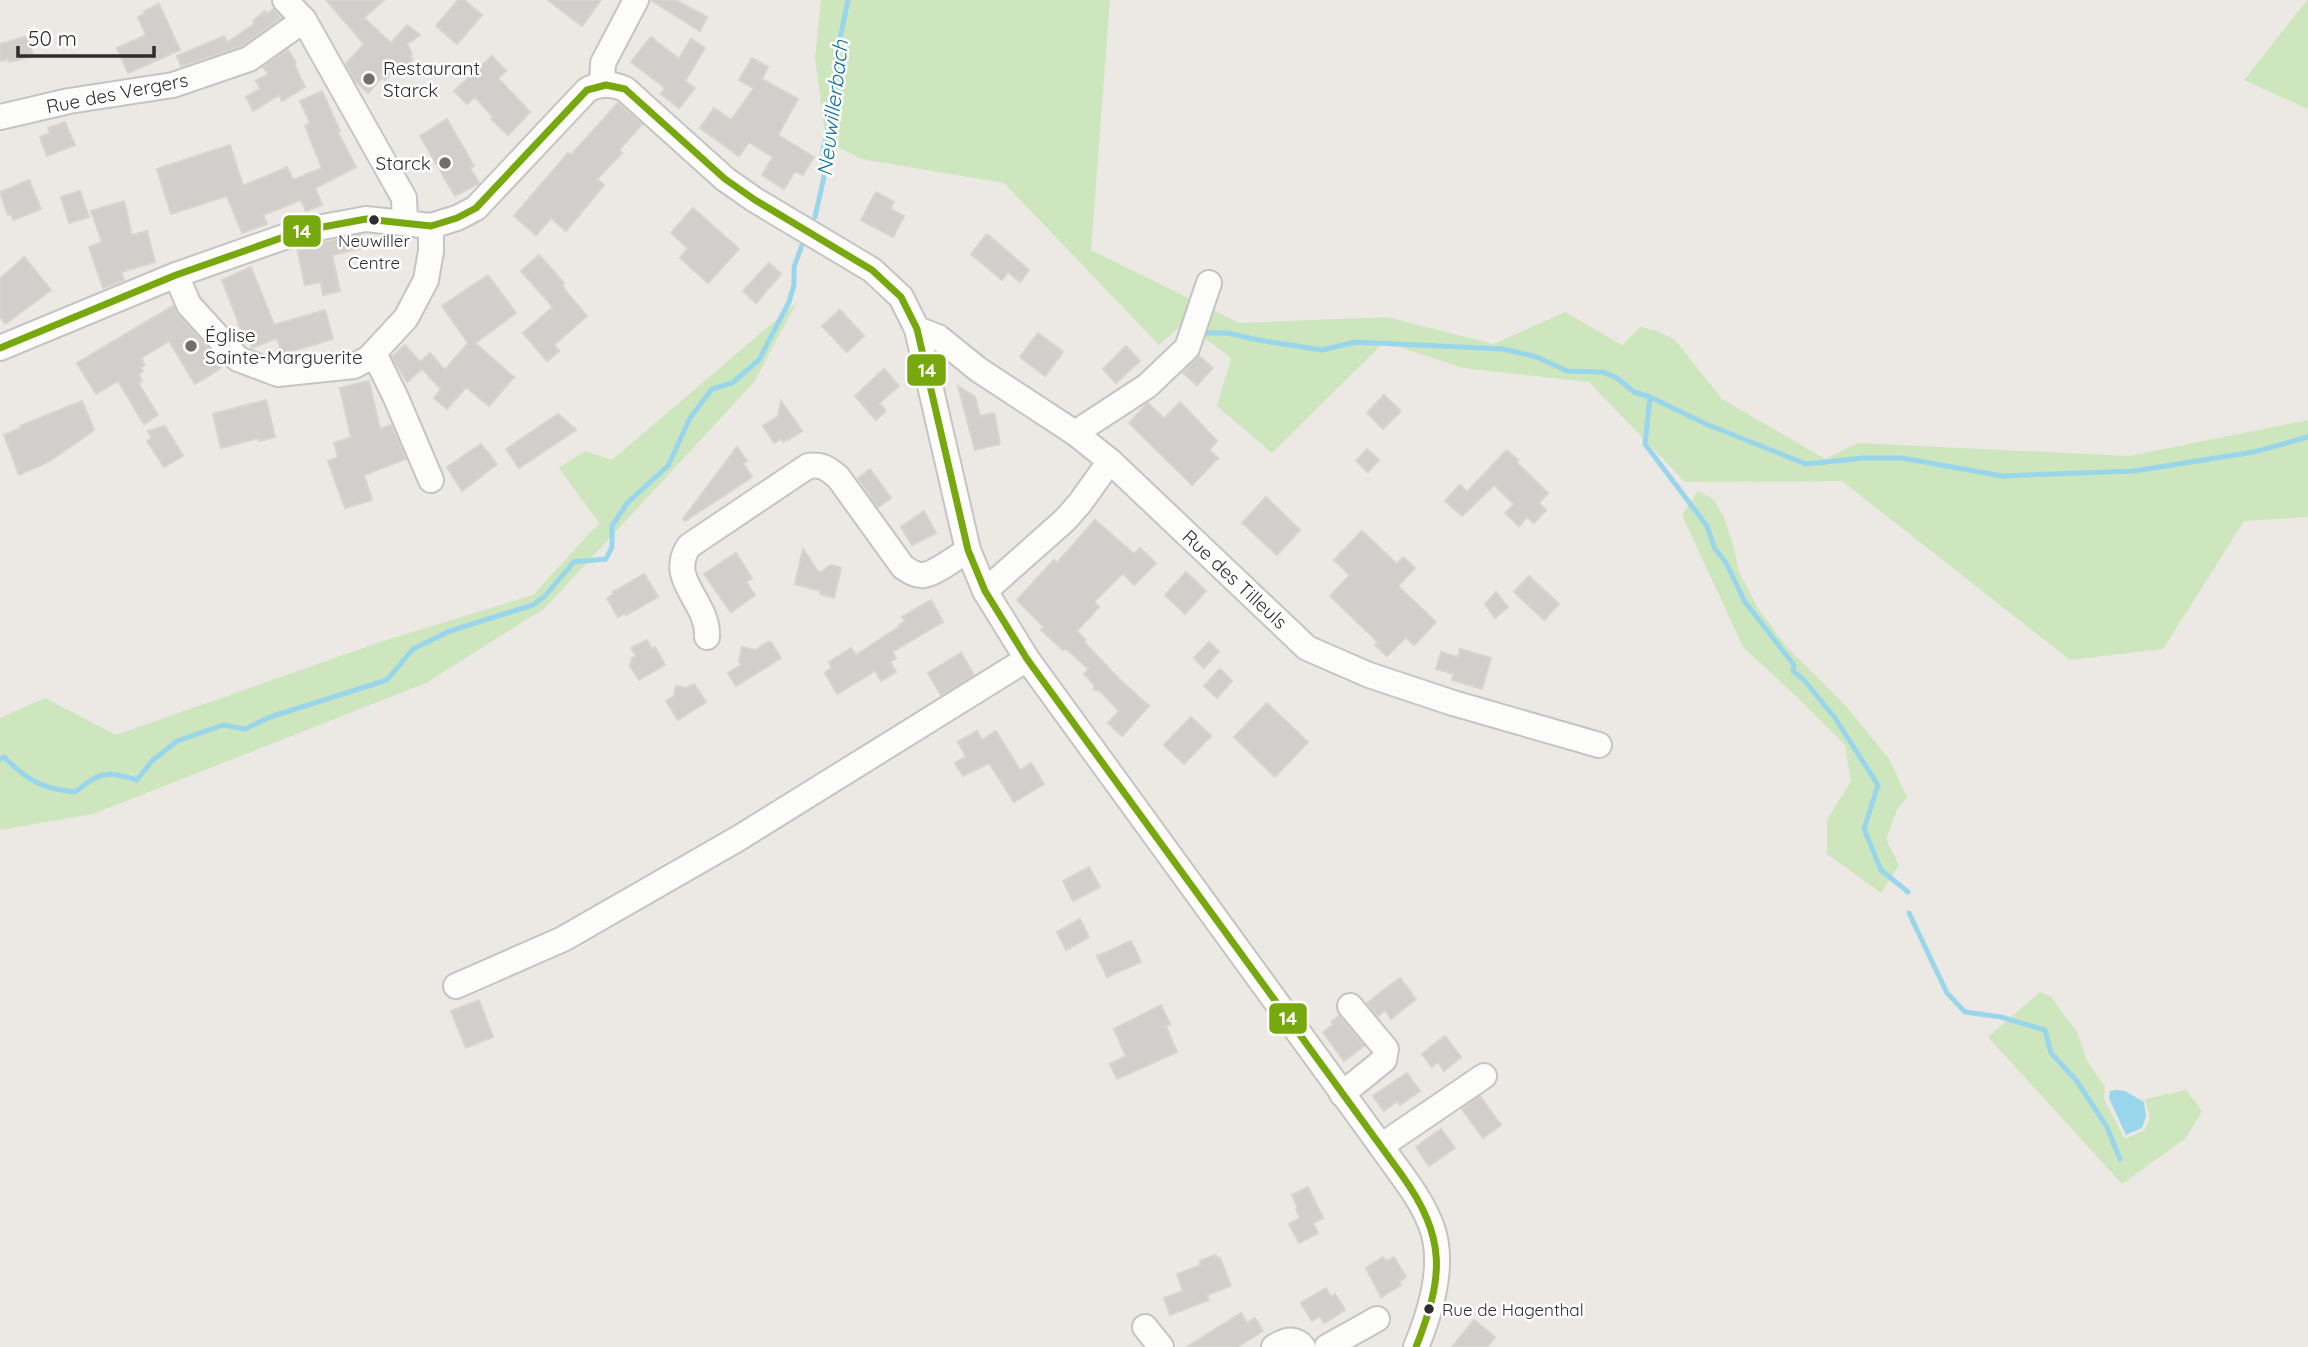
<svg xmlns="http://www.w3.org/2000/svg" width="2308" height="1347" font-family="Quicksand,sans-serif">
<style>
.green{fill:#cee6be}
.water{fill:#99d6ec}
.lines{fill:none;stroke-linecap:round;stroke-linejoin:round}
.stream{stroke:#99d6ec;stroke-width:5}
.building{fill:#d1cecb;stroke:#d7d4d0;stroke-width:2}
.minor-casing{stroke:#c5c4c5;stroke-width:28}
.minor{stroke:#fcfcfb;stroke-width:24}
.bus-1-casing{stroke:#fff;stroke-width:12}
.bus-1{stroke:#77a80e;stroke-width:7}
.poi-dot{fill:#706f6e;stroke:#fff;stroke-width:2.5}
.bus-dot{fill:#2e2e2e;stroke:#fff;stroke-width:2.5}
.labels{text-anchor:middle;dominant-baseline:central;stroke-width:5;stroke-linejoin:round;paint-order:stroke}
.bus-label{font-size:17px;fill:#2e2e2e;stroke:#fff}
.poi-label{font-size:19px;fill:#2e2e2e;stroke:#fff;text-anchor:start}
.street-label{font-size:19px;fill:#2e2e2e;stroke:#fff}
.water-label{font-size:21px;font-style:italic;fill:#0d6fa3;stroke:#fff}
.line-badge{stroke:#fff;stroke-width:2.5}
.badge-label{font-size:19px;text-anchor:middle;font-weight:bold;fill:#fff}
</style>
<rect width="100%" height="100%" fill="#ece8e4"/>
<!-- green -->
<g class="green">
<path d="M821,0h289l-19,250 148,73 148,-6 107,27 71,-32 57,33 18,-18 15,3 20,10 47,59 103,60 33,-16 271,13 179,-36v97l-64,4 -81,128 -93,11 -228,-179 -157,1 -96,-100 -126,-14 -79,-26 -112,111 -55,-47 14,-48 -47,-35 -25,22 -155,-162 -142,-24 -36,-18 -11,-83z"/>
<path d="M2307,0h1v109l-64,-29z"/>
<path d="M797,302l-43,80 -209,226 -119,75 -333,131 -93,16v-112l45,-20 71,37 264,-93 153,-47 66,-72 -40,-55 26,-17 27,9z"/>
<path d="M1698,491l15,8 11,18 11,35 3,18 19,37 30,40 59,59 43,53 18,38 -10,13 -11,29 13,26 -18,28 -54,-39v-35l24,-37 -6,-37 -48,-48 -54,-50 -61,-132z"/>
<path d="M2040,992l11,5 26,35 10,29 18,26 -1,12 21,40 19,-9 6,-11 -5,-20 41,-9 16,21 -16,27 -64,46 -134,-147z"/>
</g>
<!-- water -->
<path class="water" d="M2117,1090l8,1 19,11 2,14 -4,12 -16,7 -17,-37 1,-7z"/>
<g class="lines">
<!-- stream -->
<g class="stream">
<path d="M815,217l9,-40 -1,-28 11,-35 2,-56 12,-58"/>
<path d="M1204,333h24l30,7 64,10 33,-8 148,7 34,8 30,14 36,1 14,6 17,14 16,5 -5,47 62,82 7,21 12,16 19,39 49,63 -1,6 11,9 31,38 43,67 -14,44 17,41 27,22"/>
<path d="M1650,397l56,27 100,40 58,-6h38l100,18 132,-5 120,-19 54,-15"/>
<path d="M0,759l4,-2c23,23 38,32 71,35 25,-20 31,-22 62,-12l15,-19 25,-20 46,-16 22,4 25,-12 117,-37 26,-31 37,-18 83,-26 12,-9 29,-34 32,-3 6,-12v-21l16,-24 40,-36 22,-48 22,-29 20,-6 27,-23 30,-58 5,-17v-18l8,-22"/>
<path d="M1909,913l38,80 18,19 36,5 44,13 6,23 25,27 31,47 13,32"/>
</g>
</g>
<!-- building -->
<g class="building">
<path d="M326,0h58l-20,18 27,25 16,-18 13,10 -13,9 5,10 -2,3 3,2 -13,15 -6,-5 -9,11 -3,-3 -14,16 -13,-12 -9,-17 18,-20z"/>
<path d="M458,0h6l18,15 -25,29 -21,-18z"/>
<path d="M548,0h53l-19,26z"/>
<path d="M651,0h24l32,17 -7,14z"/>
<path d="M159,4l21,46 -52,23 -11,-25 29,-13 -8,-18 7,-3 -1,-3z"/>
<path d="M273,9l8,9 -39,28 -61,20 -4,-10 47,-20 3,7 28,-20 -2,-2 12,-10 2,3z"/>
<path d="M28,36l5,20 -24,6v-3l-9,2v-17z"/>
<path d="M651,37l28,22 12,-20 14,9 -20,33 10,7 -16,20 -18,-14 4,-6 -34,-26z"/>
<path d="M288,50l8,12 -2,2 11,23 -23,14 -3,-6 -26,16 -7,-14 14,-8 -4,-8 12,-7 -5,-7z"/>
<path d="M492,56l14,15 -8,7 32,34 -22,23 -17,-16 2,-2 -18,-20 -8,7 -13,-13z"/>
<path d="M752,58l16,9 -6,12 36,20 -20,36 36,22 -11,18 -8,-4 -11,18 -22,-14 11,-18 -24,-15 -10,14 -39,-28 14,-20 17,12 23,-32 -15,-8z"/>
<path d="M322,91l18,40h-3l19,36 -41,21 7,17 -16,6 -5,-11 -38,15 4,9 -25,9 -15,-37 -56,18 -14,-45 73,-24 13,41 44,-19 6,13 29,-12 -17,-42 5,-3 -10,-22z"/>
<path d="M618,103l24,21 -23,26 3,3 -25,26 7,6 -38,46 -15,-13 -15,17 -22,-19 54,-63 3,2z"/>
<path d="M447,119l27,47 -4,2 9,15 -24,13 -35,-60z"/>
<path d="M65,122l10,23 -28,11 -7,-19 10,-4 -2,-5z"/>
<path d="M29,180l12,29 -28,11 -2,-6 -3,1 -8,-23z"/>
<path d="M80,191l9,26 -20,6 -8,-26z"/>
<path d="M876,192l18,10 -4,7 14,7 -11,21 -32,-17z"/>
<path d="M124,201l8,34 15,-4 8,31 -34,10 3,8 -21,8 -14,-41 13,-5 -11,-31z"/>
<path d="M693,208l46,41 -31,34 -28,-25 8,-10 -17,-15z"/>
<path d="M987,234l42,36 -9,12 -12,-10 -6,8 -31,-26z"/>
<path d="M360,235l2,13 -30,7 8,36 -17,4 -2,-13 -16,3 -8,-37z"/>
<path d="M539,255l25,28 -2,2 7,10 18,21 -33,29 5,6 -12,10 -24,-28 30,-26 -32,-36z"/>
<path d="M24,257l27,33 -46,34 -5,-8v-37z"/>
<path d="M769,263l12,11 -25,29 -13,-12z"/>
<path d="M251,267l23,58 51,-15 8,29 -51,15 -5,-16 -25,10 -7,-17 -3,1 -20,-52z"/>
<path d="M488,275l28,38 -41,30 39,34 -25,29 -23,-19 -19,22 -13,-11 7,-9 -19,-20 -15,13 -15,-25 13,-12 15,17 10,-9 15,17 23,-27 -26,-37z"/>
<path d="M173,306l5,9 34,37 9,16 -26,16 -26,-43 -28,17 4,7 -5,3 3,3 -4,3 3,7 -4,2 20,32 -14,9 -26,-43 -22,13 -19,-31z"/>
<path d="M840,310l24,26 -17,16 -25,-26z"/>
<path d="M1038,333l25,19 -18,24 -25,-19z"/>
<path d="M1126,346l14,15 -24,22 -13,-14z"/>
<path d="M1199,356l14,12 -16,17 -14,-12z"/>
<path d="M884,369l15,17 -20,17 7,8 -10,9 -21,-24z"/>
<path d="M369,381l11,48 11,-4 15,34 -42,16 8,25 -27,8 -17,-47 10,-4 -4,-14 17,-6 -11,-49z"/>
<path d="M958,386l17,11 5,19 14,-3 6,31 -25,6z"/>
<path d="M1384,395l17,16 -18,18 -16,-16z"/>
<path d="M266,400l9,37 -16,4v-3l-38,10 -8,-34z"/>
<path d="M82,401l12,29 -44,31 -31,14 -15,-40 17,-7 -1,-2z"/>
<path d="M781,401l21,30 -14,9 -1,-1 -4,3 -2,-3 -7,4 -11,-17 15,-10z"/>
<path d="M1180,402l37,39 -8,9 9,8 -26,27 -63,-62 19,-20 16,16z"/>
<path d="M558,414l18,16 -57,38 -13,-19z"/>
<path d="M165,426l18,30 -19,11 -17,-26 5,-3 -4,-7z"/>
<path d="M481,444l16,20 -35,27 -15,-24z"/>
<path d="M737,447l10,14 -4,2 9,14 -67,44 -2,-2z"/>
<path d="M1367,449l12,11 -11,12 -12,-11z"/>
<path d="M1507,450l11,10 -2,2 32,31 -9,10 7,7 -12,13 -7,-6 -8,9 -14,-13 9,-9 -20,-19 -32,31 -17,-15 15,-16 7,7z"/>
<path d="M870,469l21,29 -13,9 -20,-29z"/>
<path d="M1266,497l34,33 -23,25 -35,-32z"/>
<path d="M924,511l12,22 -24,12 -11,-18z"/>
<path d="M1095,520l39,34 6,-6 16,15 -22,22 -11,-12 -29,29 5,5 -22,24 9,9 -2,2 36,38 29,26 -27,30 -14,-13 11,-12 -20,-21h-5v-5l-10,-11 5,-5 -24,-21 -2,2 -22,-20 3,-3 -27,-27 37,-40 3,3z"/>
<path d="M1362,531l35,33 6,-7 12,11 -17,18 38,36 -22,23 -8,-8 -19,19 -12,-11 3,-3 -48,-46 20,-21 -16,-15z"/>
<path d="M803,549l16,24 12,-8 10,3 -7,30 -14,-4 1,-3 -26,-7z"/>
<path d="M736,553l16,25 -6,4 9,13 -24,17 -27,-38z"/>
<path d="M1186,572l20,19 -21,23 -20,-19z"/>
<path d="M644,574l14,23 -32,18 -1,-2 -7,4 -11,-19 7,-4 -1,-2z"/>
<path d="M1529,576l30,28 -15,16 -30,-28z"/>
<path d="M1496,592l12,15 -13,11 -10,-14z"/>
<path d="M931,600l12,22 -51,30 4,6 -6,4 6,10 -15,9 -6,-10 -38,23 -12,-21 7,-5 -3,-6 22,-14 5,7 44,-29 -1,-1 6,-4 -3,-4z"/>
<path d="M647,640l5,9 3,-2 10,18 -26,15 -9,-14 2,-8 4,-2 -5,-8z"/>
<path d="M768,642h3l10,16 -45,28 -8,-13 13,-8 -2,-4 3,-14 13,3z"/>
<path d="M1209,642l10,9 -15,17 -10,-10z"/>
<path d="M1460,649l31,9 -9,31 -30,-9 2,-6 -18,-5 5,-17 17,5z"/>
<path d="M961,653l13,22 -33,20 -13,-22z"/>
<path d="M1220,669l12,12 -15,17 -13,-12z"/>
<path d="M694,684l12,18 -28,18 -12,-19 8,-5 2,-10 10,2z"/>
<path d="M1267,703l41,39 -33,35 -41,-40z"/>
<path d="M1191,717l20,19 -27,28 -20,-19z"/>
<path d="M977,731l5,9 14,-9 24,39 11,-7 13,21 -30,18 -25,-39 -26,13 -8,-13 11,-6 -8,-15z"/>
<path d="M1089,867l11,20 -27,14 -10,-20z"/>
<path d="M1080,919l9,18 -23,13 -9,-18z"/>
<path d="M1131,941l10,21 -34,15 -10,-21z"/>
<path d="M1400,978l16,21 -25,20 -6,-9 -7,6 -11,-13z"/>
<path d="M479,1000l14,37 -27,11 -15,-37z"/>
<path d="M1161,1005l9,19 -4,2 11,26 -60,27 -7,-15 16,-8 -12,-27z"/>
<path d="M1339,1016l25,30 -20,15 -21,-29 10,-7 -2,-3z"/>
<path d="M1445,1036l16,21 -17,14 -6,-9 -6,5 -10,-13z"/>
<path d="M1407,1073l13,18 -20,14 -3,-4 -13,10 -11,-15z"/>
<path d="M1480,1096l21,29 -18,13 -21,-29z"/>
<path d="M1441,1129l14,19 -26,18 -13,-19z"/>
<path d="M1308,1187l15,31 -10,5 5,10 -19,10 -10,-19 11,-6 -4,-9 2,-1 -6,-13z"/>
<path d="M1216,1255l2,4 2,-1 11,28 -24,9 2,5 -39,15 -6,-17 19,-7 -6,-17 24,-9 -2,-4z"/>
<path d="M1383,1257l3,4 8,-4 12,20 -7,5 2,3 -20,12 -15,-29z"/>
<path d="M1326,1288l5,9 4,-3 10,16 -21,13 -4,-7 -8,5 -11,-18z"/>
<path d="M1241,1313l6,10 8,-5 8,13 -26,16h-50z"/>
<path d="M1474,1320l21,17 -8,10h-35z"/>
</g>
<g class="lines">
<!-- minor casing -->
<g class="minor-casing">
<g id="minor">
<path d="M285,0l19,20 100,178 1,24"/>
<path d="M602,84l1,-21 33,-63"/>
<path d="M0,117l69,-16 104,-16 76,-26 55,-39"/>
<path d="M176,275l13,30 49,54 40,15 76,-8 15,-8 37,-40 20,-38 5,-29v-25"/>
<path d="M917,329l21,8 41,33 96,63 35,28 197,187 62,27 84,28 146,42"/>
<path d="M0,348l176,-73 125,-44 65,-12 65,7 26,-8 19,-10 111,-118c12,-7 25,-7 38,-1l100,90 30,21 117,70 29,27 16,32 51,221 17,41 42,68 354,487c17,25 39,50 50,79 15,38 0,86 -15,122"/>
<path d="M374,353l22,45 35,82"/>
<path d="M1075,433l72,-47 40,-38 22,-65"/>
<path d="M985,591l80,-71 15,-17 30,-42"/>
<path d="M707,637c2,-36 -41,-57 -18,-91l119,-80c14,-2 19,2 30,11l65,90c6,4 13,9 21,8 12,-2 33,-18 44,-25"/>
<path d="M456,986l107,-47 176,-101 288,-179"/>
<path d="M1342,1094l42,-34 2,-11 -36,-43"/>
<path d="M1381,1146l103,-70"/>
<path d="M1145,1327l16,20"/>
<path d="M1274,1347c10,-6 20,-11 29,0"/>
<path d="M1327,1347l50,-28"/>
</g>
</g>
<!-- minor -->
<use href="#minor" class="minor"/>
<!-- bus-1 casing -->
<g class="bus-1-casing">
<path id="bus-1" d="M0,348l176,-73 125,-44 65,-12 65,7 26,-8 19,-10 111,-118 19,-5 19,4 100,90 30,21 117,70 29,27 16,32 51,221 17,41 42,68 374,515c46,64 43,102 15,173"/>
</g>
<!-- bus-1 -->
<use href="#bus-1" class="bus-1"/>
</g>
<!-- markers -->
<g class="poi-dot">
<circle cx="369" cy="79" r="7"/>
<circle cx="445" cy="163" r="7"/>
<circle cx="191" cy="346" r="7"/>
</g>
<g class="bus-dot">
<circle cx="374" cy="220" r="6"/>
<circle cx="1429" cy="1309" r="6"/>
</g>
<g class="labels">
<!-- bus labels -->
<g class="bus-label">
<text x="374" y="240">Neuwiller<tspan x="374" dy="22">Centre</tspan></text>
<text x="1442" y="1309" text-anchor="start">Rue de Hagenthal</text>
</g>
<!-- poi labels -->
<g class="poi-label">
<text x="383" y="68">Restaurant<tspan x="383" dy="22">Starck</tspan></text>
<text x="431" y="163" text-anchor="end">Starck</text>
<text x="205" y="335">Église<tspan x="205" dy="22">Sainte-Marguerite</tspan></text>
</g>
<!-- street labels -->
<g class="street-label">
<text transform="translate(117 93) rotate(-11)">Rue des Vergers</text>
<text transform="translate(1235 579) rotate(43)">Rue des Tilleuls</text>
</g>
<!-- water labels -->
<g class="water-label">
<text transform="translate(832 108) rotate(-83)">Neuwillerbach</text>
</g>
</g>
<g class="line-badge">
<rect x="282" y="214" width="40" height="34" rx="7" fill="#77a80e"/>
<rect x="906" y="353" width="41" height="34" rx="7" fill="#77a80e"/>
<rect x="1268" y="1002" width="40" height="33" rx="7" fill="#77a80e"/>
</g>
<g class="badge-label">
<text x="302" y="238">14</text>
<text x="927" y="377">14</text>
<text x="1288" y="1025">14</text>
</g>
<!-- scale -->
<path d="M18 46v10h136v-10" fill="none" stroke="#2e2e2e" stroke-width="3.5"/>
<text x="28" y="46" font-size="21" fill="#2e2e2e" stroke="#ffffff" stroke-width="5" paint-order="stroke">50 m</text>
</svg>
